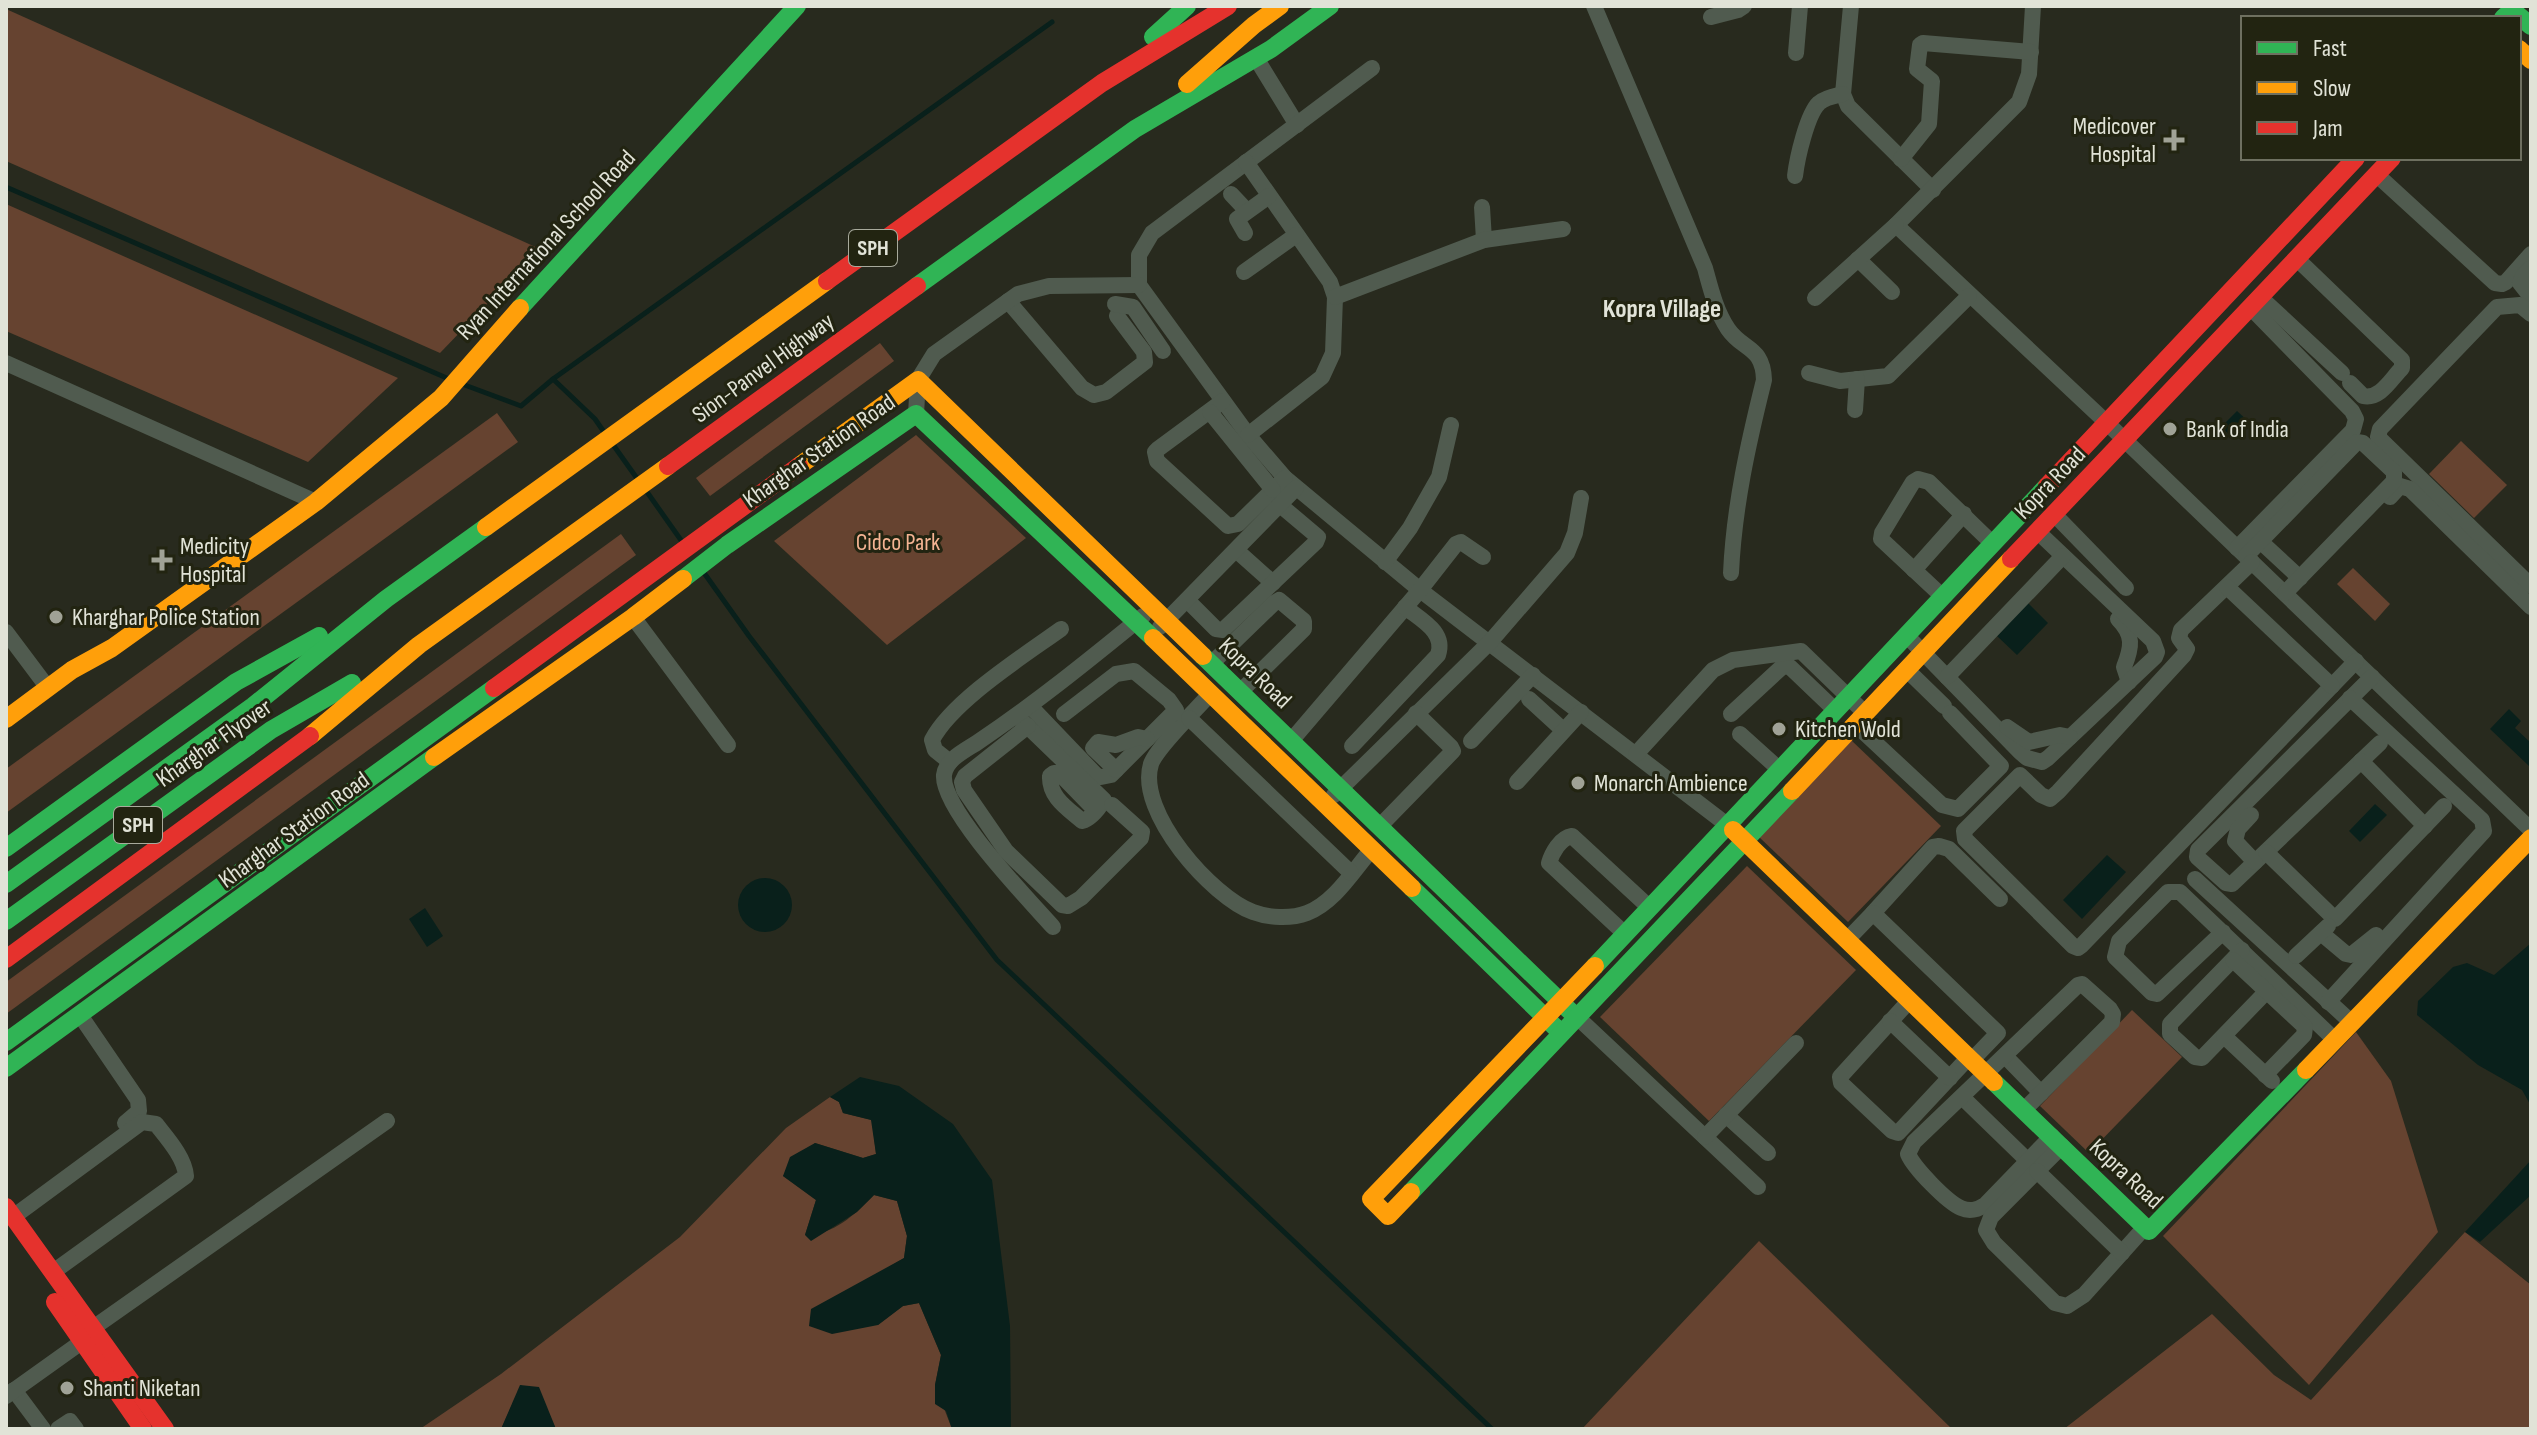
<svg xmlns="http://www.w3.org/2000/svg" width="2537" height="1435" font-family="'Sofia Sans Condensed',sans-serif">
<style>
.green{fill:#664330}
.water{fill:#09201b}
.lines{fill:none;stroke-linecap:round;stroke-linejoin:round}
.stream{stroke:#09201b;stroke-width:5}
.street{stroke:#505b4f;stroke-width:16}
.fast{stroke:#30b455;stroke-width:18}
.slow{stroke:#ff9f0a;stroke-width:18}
.jam{stroke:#e5322d;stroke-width:18}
.poi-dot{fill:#a0a296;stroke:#222411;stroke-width:3}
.labels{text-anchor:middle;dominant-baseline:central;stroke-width:6;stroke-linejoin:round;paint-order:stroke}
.shield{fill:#222411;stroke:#a8aa9c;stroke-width:2}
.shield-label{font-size:22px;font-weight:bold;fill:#e1e3d7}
.poi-label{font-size:24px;fill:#e1e3d7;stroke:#222411;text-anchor:start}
.street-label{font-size:24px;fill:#e1e3d7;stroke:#222411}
.park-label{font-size:24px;fill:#f5b493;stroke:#222411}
.neighbourhood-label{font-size:26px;font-weight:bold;fill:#e1e3d7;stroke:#222411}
</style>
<rect width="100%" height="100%" fill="#282a1e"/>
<!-- green -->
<g class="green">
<path d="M6,9l534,240 -100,104 -434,-192z"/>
<path d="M6,204l392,174 -90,84 -302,-131z"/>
<path d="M880,343l14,18 -184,135 -14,-18z"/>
<path d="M497,413l21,29 -512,371v-44z"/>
<path d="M916,435l110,103 -139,107 -113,-104z"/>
<path d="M2461,441l46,44 -33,33 -45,-44z"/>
<path d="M621,534l15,21 -630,459v-32z"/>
<path d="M2353,568l37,36 -15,17 -38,-37z"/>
<path d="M1851,740l90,86 -93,96 -90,-86z"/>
<path d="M1747,866l109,104 -147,151 -109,-104z"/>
<path d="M2132,1010l50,47 -93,96 -49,-47z"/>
<path d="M2356,1032l35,49 47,151 -129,153 -146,-149z"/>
<path d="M830,1097l9,5 4,11 29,7 4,34 -13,4 -48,-15 -32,33 33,24 -11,35c30,-1 48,-19 69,-40l23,6 10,35 -3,22 -43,26 17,41 25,-19 16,-3 22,52 -6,30 17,44h-396l-6,-13 -29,-31 -20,44h-81l81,-55 179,-137 106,-109z"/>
<path d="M2465,1232l66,53v144h-467l148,-115 62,61 37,25z"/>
<path d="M1759,1241l193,188h-370z"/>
</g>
<!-- water -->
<g class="water">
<path d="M2237,411l13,12 -16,16 -13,-12z"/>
<path d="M2028,603l20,20 -31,32 -20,-19z"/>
<path d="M2509,709l12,12 -6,7 16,15 -2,23 -39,-37z"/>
<path d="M2375,804l12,11 -27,27 -11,-11z"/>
<path d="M2107,855l19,17 -44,47 -19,-19z"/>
<circle cx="765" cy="905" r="27"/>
<path d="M425,908l18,28 -16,11 -18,-28z"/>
<path d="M2531,943v163l-9,-16 -44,-25 -61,-50 1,-14 35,-34 14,-4 27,12z"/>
<path d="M860,1077l39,9 54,38 39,56 18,146 1,103h-59l-6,-18 -11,-7v-19l6,-30 -22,-52 -16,3 -25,19 -46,9 -23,-8 2,-17 93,-51 3,-22 -10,-35 -23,-6 -17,17 -46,29 -6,-6 11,-35 -33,-24 7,-19 25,-14 48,15 13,-4 -5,-34 -28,-7 -4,-11 -9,-5z"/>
<path d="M2531,1160v35l-51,47 -15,-10z"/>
<path d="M520,1385l19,2 17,42h-55z"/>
</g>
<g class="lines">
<!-- stream -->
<g class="stream">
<path d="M6,187l443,192"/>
<path d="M553,379l499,-357"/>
<path d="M462,384l59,22 32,-27 42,40 9,13"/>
<path d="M614,446l22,31"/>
<path d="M647,492l36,51"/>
<path d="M702,570l47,66 248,324 495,469"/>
</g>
<!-- street -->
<g class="street">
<path d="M1594,6l111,262c6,22 11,43 23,61 15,22 35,17 36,51 -16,64 -30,127 -33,193"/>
<path d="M1851,6l-8,88 5,12 85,84"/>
<path d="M2033,6l-4,68 -10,28 -123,123 211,198 424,407"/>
<path d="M1711,17l27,-7 6,-4"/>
<path d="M1796,53l4,-47"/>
<path d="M1256,58l41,67"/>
<path d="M1372,68l-220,165 -13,22v30l109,150 37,43 135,112 306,234"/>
<path d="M1901,159l28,-35 3,-43 -15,-12 3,-24 3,-2 108,9"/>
<path d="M1246,162l84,120 5,15 -2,56 -11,24 -74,58"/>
<path d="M2376,174l119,109 7,1 4,-2 25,-28"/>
<path d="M1795,176c2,-17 12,-62 24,-73 7,-6 16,-7 24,-9"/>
<path d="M1231,194l16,17"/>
<path d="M1482,207l2,33"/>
<path d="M1245,233l-8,-14 32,-23"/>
<path d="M2296,258l106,102v8c-11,11 -22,32 -39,28l-13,-13"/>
<path d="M1858,259l34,33"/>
<path d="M2531,268l-8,8 -3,7 11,14"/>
<path d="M1244,272l52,-37"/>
<path d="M1335,297l149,-57 79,-11"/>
<path d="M2260,297l82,76"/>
<path d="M1815,298l81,-73"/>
<path d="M1008,301l74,87 12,7 12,-3 39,-30 -1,-10 -27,-36"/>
<path d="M1115,304l18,3 30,44"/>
<path d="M2531,314l-11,-9 -23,2 -117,122 -2,8 153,149"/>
<path d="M6,363l310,139"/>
<path d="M1809,373l31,8 48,-5 81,-80"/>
<path d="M1223,401l-65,48 -3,3 2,9 71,65 10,-2 47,-46"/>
<path d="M1855,410l2,-31"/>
<path d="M1210,412l63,78"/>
<path d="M916,414l2,-34 16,-26 84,-60 31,-8 90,-1"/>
<path d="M2390,497l10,-11 10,3 121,118"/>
<path d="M2054,514l72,74"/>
<path d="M2260,541l40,37"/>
<path d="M2237,548l116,-118 3,-11 -4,-8 -102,-104"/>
<path d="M1236,550l37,33"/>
<path d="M2246,556l111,-114 6,1 31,29v9l-109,112"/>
<path d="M1385,562l25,-34 29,-51 12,-52"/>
<path d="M2252,562l-71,68 -2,8 8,11 -3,6 -126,137 -8,7 -9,-4 -21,-20 -56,56 1,8 108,107 5,2 4,-3 274,-284"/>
<path d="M1914,570l50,-56"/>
<path d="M2227,587l105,99"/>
<path d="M1942,596l-61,-57 1,-6 31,-51 5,-3 11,3 62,60"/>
<path d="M1187,600l29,29 7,1 93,-88 2,-5 -38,-32"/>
<path d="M633,617l95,128"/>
<path d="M2118,619c16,16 14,28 6,48l5,15"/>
<path d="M1160,627l136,-139"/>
<path d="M6,632l42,56"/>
<path d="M1906,635l114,117 7,6 15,4 6,-4 107,-101 2,-5 -4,-11 -116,-110"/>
<path d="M1211,664l63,-61 5,-3 25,21v8l-64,63"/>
<path d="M1906,669l38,37"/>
<path d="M1947,677l116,-121"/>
<path d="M2372,677l-174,173 -1,7 29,26 6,1 148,-141"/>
<path d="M1210,694c-13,15 -53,53 -59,70 -15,48 61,133 102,148 16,6 38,7 54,1 28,-11 46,-42 65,-64"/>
<path d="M1529,699l34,31"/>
<path d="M1031,707l65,68 5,2 10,-2 65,-65 -7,-10 -35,-29 -18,3 -52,40"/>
<path d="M1731,714l52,-48 7,1 45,43"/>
<path d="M1189,718l162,155"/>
<path d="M1021,720l83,80c-5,8 -14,19 -22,21 -15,-13 -33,-24 -32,-45l4,-3 6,1 35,36"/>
<path d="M1855,724l87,81 16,4 43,-43 -51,-53"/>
<path d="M1028,726l-63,50 -3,6 2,8 42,61 56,54 6,1 13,-8 60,-60 1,-6 -30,-27"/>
<path d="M2007,727l22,15 31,-7 10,2"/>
<path d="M1740,734l39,35"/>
<path d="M1291,741l129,-151 36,-46 5,-2 22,15"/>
<path d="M1471,741l62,-66"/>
<path d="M1352,746l86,-91c8,-23 -17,-35 -33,-48"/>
<path d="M1636,754l77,-84 20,-10 68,-9 64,62"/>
<path d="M2361,761l64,65"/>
<path d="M950,762l-15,-12 -3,-10c20,-39 93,-85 129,-111"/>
<path d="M1116,770l-23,-22 5,-6 18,3 22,-8 9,2"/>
<path d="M1517,782l64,-70"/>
<path d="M1334,795l156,-153 77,-89 8,-20 6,-35"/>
<path d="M2251,815l-13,14 -3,12 20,21"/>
<path d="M1379,827l74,-76 -2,-4 -35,-34"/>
<path d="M2266,852l69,67 109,-113"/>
<path d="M2195,879l156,143"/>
<path d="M1873,913l60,-66 6,-1 10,3 51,50"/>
<path d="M1053,927c-24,-27 -112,-118 -109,-152 2,-16 22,-25 34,-33 58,-39 111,-82 165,-126"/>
<path d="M2223,932l-66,62 -5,-1 -37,-36 4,-16 49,-49h12l155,148"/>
<path d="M1624,933l-75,-70c3,-10 11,-25 23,-27l78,72"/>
<path d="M2321,933l25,21 5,1 25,-20"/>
<path d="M1847,940l26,-27 125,120 -26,27"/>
<path d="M2242,950l-72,74v10l25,23 7,1 65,-67"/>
<path d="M2296,956l32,-30"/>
<path d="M2233,960l72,67 -1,8 -39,40"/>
<path d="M1910,1000l-70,77 1,6 51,48 6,2 71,-76"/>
<path d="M2328,1002l156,-171 -2,-11 -132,-122"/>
<path d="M80,1015l58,85 1,11 -14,12"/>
<path d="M1577,1017l181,170"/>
<path d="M1890,1021l60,57"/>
<path d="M2224,1036l48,45"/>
<path d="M2005,1056l36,37"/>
<path d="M1962,1097l66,64"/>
<path d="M2024,1110l88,-88 1,-8 -3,-5 -28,-25 -4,1 -164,157 -6,12c6,14 39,48 53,54 9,4 16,2 24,-3l67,-69"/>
<path d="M1726,1115l42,38"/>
<path d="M1705,1137l91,-94"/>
<path d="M2062,1146l-71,71 -5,13 8,13 61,60 12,3 17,-11 61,-68"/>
<path d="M2037,1171l85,82"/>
<path d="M13,1217l129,-95 14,2c11,14 29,34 30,52l-133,96"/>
<path d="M14,1390l29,39"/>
<path d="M6,1396l77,-55 10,-13 294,-207"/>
<path d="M58,1429l12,-8 6,8"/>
</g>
<!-- fast -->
<g class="fast">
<path d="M2503,18l9,-8 19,16"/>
<path d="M1153,37l34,-31"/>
<path d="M917,286l218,-157 136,-80 59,-43"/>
<path d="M520,308l277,-302"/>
<path d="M683,579l44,-34 189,-131 237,224"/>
<path d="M1203,656l367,355"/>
<path d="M6,848l230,-166 83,-46"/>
<path d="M6,884l247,-178 133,-107 100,-72"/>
<path d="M1412,888l143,139"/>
<path d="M6,921l265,-191 81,-47"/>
<path d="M1595,966l452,-480"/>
<path d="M6,1042l488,-354"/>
<path d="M6,1068l428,-311"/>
<path d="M1994,1082l155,149 157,-161"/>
<path d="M1411,1192l381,-401"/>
</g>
<!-- slow -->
<g class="slow">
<path d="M2519,49l12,11"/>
<path d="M1187,84l67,-59 26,-19"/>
<path d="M799,466l119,-86 285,276"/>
<path d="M486,527l341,-246"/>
<path d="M1153,638l259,250"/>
<path d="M6,719l66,-49 40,-22 204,-146 125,-104 79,-90"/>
<path d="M310,736l109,-91 249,-179"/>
<path d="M434,757l199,-140 50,-38"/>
<path d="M1792,791l219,-232"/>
<path d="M1733,830l261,252"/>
<path d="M2306,1070l225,-232"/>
<path d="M1411,1192l-23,24 -17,-17 224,-233"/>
</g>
<!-- jam -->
<g class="jam">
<path d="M827,281l275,-198 126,-77"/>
<path d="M668,466l249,-180"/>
<path d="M2047,486l309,-328"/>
<path d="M2011,559l381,-401"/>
<path d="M494,688l305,-222"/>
<path d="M6,959l304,-223"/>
<path d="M6,1207l159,222"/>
<path d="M55,1302l88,127"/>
</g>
</g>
<!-- markers -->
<g class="poi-dot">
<path d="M2170 128h8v8h8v8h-8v8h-8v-8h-8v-8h8z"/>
<circle cx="2170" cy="429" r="8"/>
<path d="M158 548h8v8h8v8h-8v8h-8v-8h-8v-8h8z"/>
<circle cx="56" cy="617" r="8"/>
<circle cx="1779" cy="729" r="8"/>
<circle cx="1578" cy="783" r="8"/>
<circle cx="67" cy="1388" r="8"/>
</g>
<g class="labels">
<!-- shield labels -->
<g class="shield">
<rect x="849" y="230" width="48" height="36" rx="6"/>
<rect x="114" y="807" width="48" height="36" rx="6"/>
</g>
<g class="shield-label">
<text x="873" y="248">SPH</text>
<text x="138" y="825">SPH</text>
</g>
<!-- poi labels -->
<g class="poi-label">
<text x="2156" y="126" text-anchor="end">Medicover<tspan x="2156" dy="28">Hospital</tspan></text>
<text x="2186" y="429">Bank of India</text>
<text x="180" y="546">Medicity<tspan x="180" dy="28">Hospital</tspan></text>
<text x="72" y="617">Kharghar Police Station</text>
<text x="1795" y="729">Kitchen Wold</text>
<text x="1594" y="783">Monarch Ambience</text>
<text x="83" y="1388">Shanti Niketan</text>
</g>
<!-- street labels -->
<g class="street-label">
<text transform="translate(546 245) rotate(-47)">Ryan International School Road</text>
<text transform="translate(763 368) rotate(-36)">Sion-Panvel Highway</text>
<text transform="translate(819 451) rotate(-35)">Kharghar Station Road</text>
<text transform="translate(2050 483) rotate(-46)">Kopra Road</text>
<text transform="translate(1255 673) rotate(44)">Kopra Road</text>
<text transform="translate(214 743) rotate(-35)">Kharghar Flyover</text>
<text transform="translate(294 830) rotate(-36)">Kharghar Station Road</text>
<text transform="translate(2126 1174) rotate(43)">Kopra Road</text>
</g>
<!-- park labels -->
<g class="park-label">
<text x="898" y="542">Cidco Park</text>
</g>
<!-- neighbourhood labels -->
<g class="neighbourhood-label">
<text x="1662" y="309">Kopra Village</text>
</g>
</g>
<!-- border -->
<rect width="2537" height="1435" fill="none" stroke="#e1e3d7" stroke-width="16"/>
<!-- legend -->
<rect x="2241" y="16" width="280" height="144" fill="#222411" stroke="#6e7060" stroke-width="2"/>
<rect x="2257" y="42" width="40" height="12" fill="#30b455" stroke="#6e7060" stroke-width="2"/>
<text x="2313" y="56" font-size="24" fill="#e1e3d7">Fast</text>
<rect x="2257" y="82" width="40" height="12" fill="#ff9f0a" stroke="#6e7060" stroke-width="2"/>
<text x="2313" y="96" font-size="24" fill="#e1e3d7">Slow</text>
<rect x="2257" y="122" width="40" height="12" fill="#e5322d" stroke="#6e7060" stroke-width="2"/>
<text x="2313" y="136" font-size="24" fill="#e1e3d7">Jam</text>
</svg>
